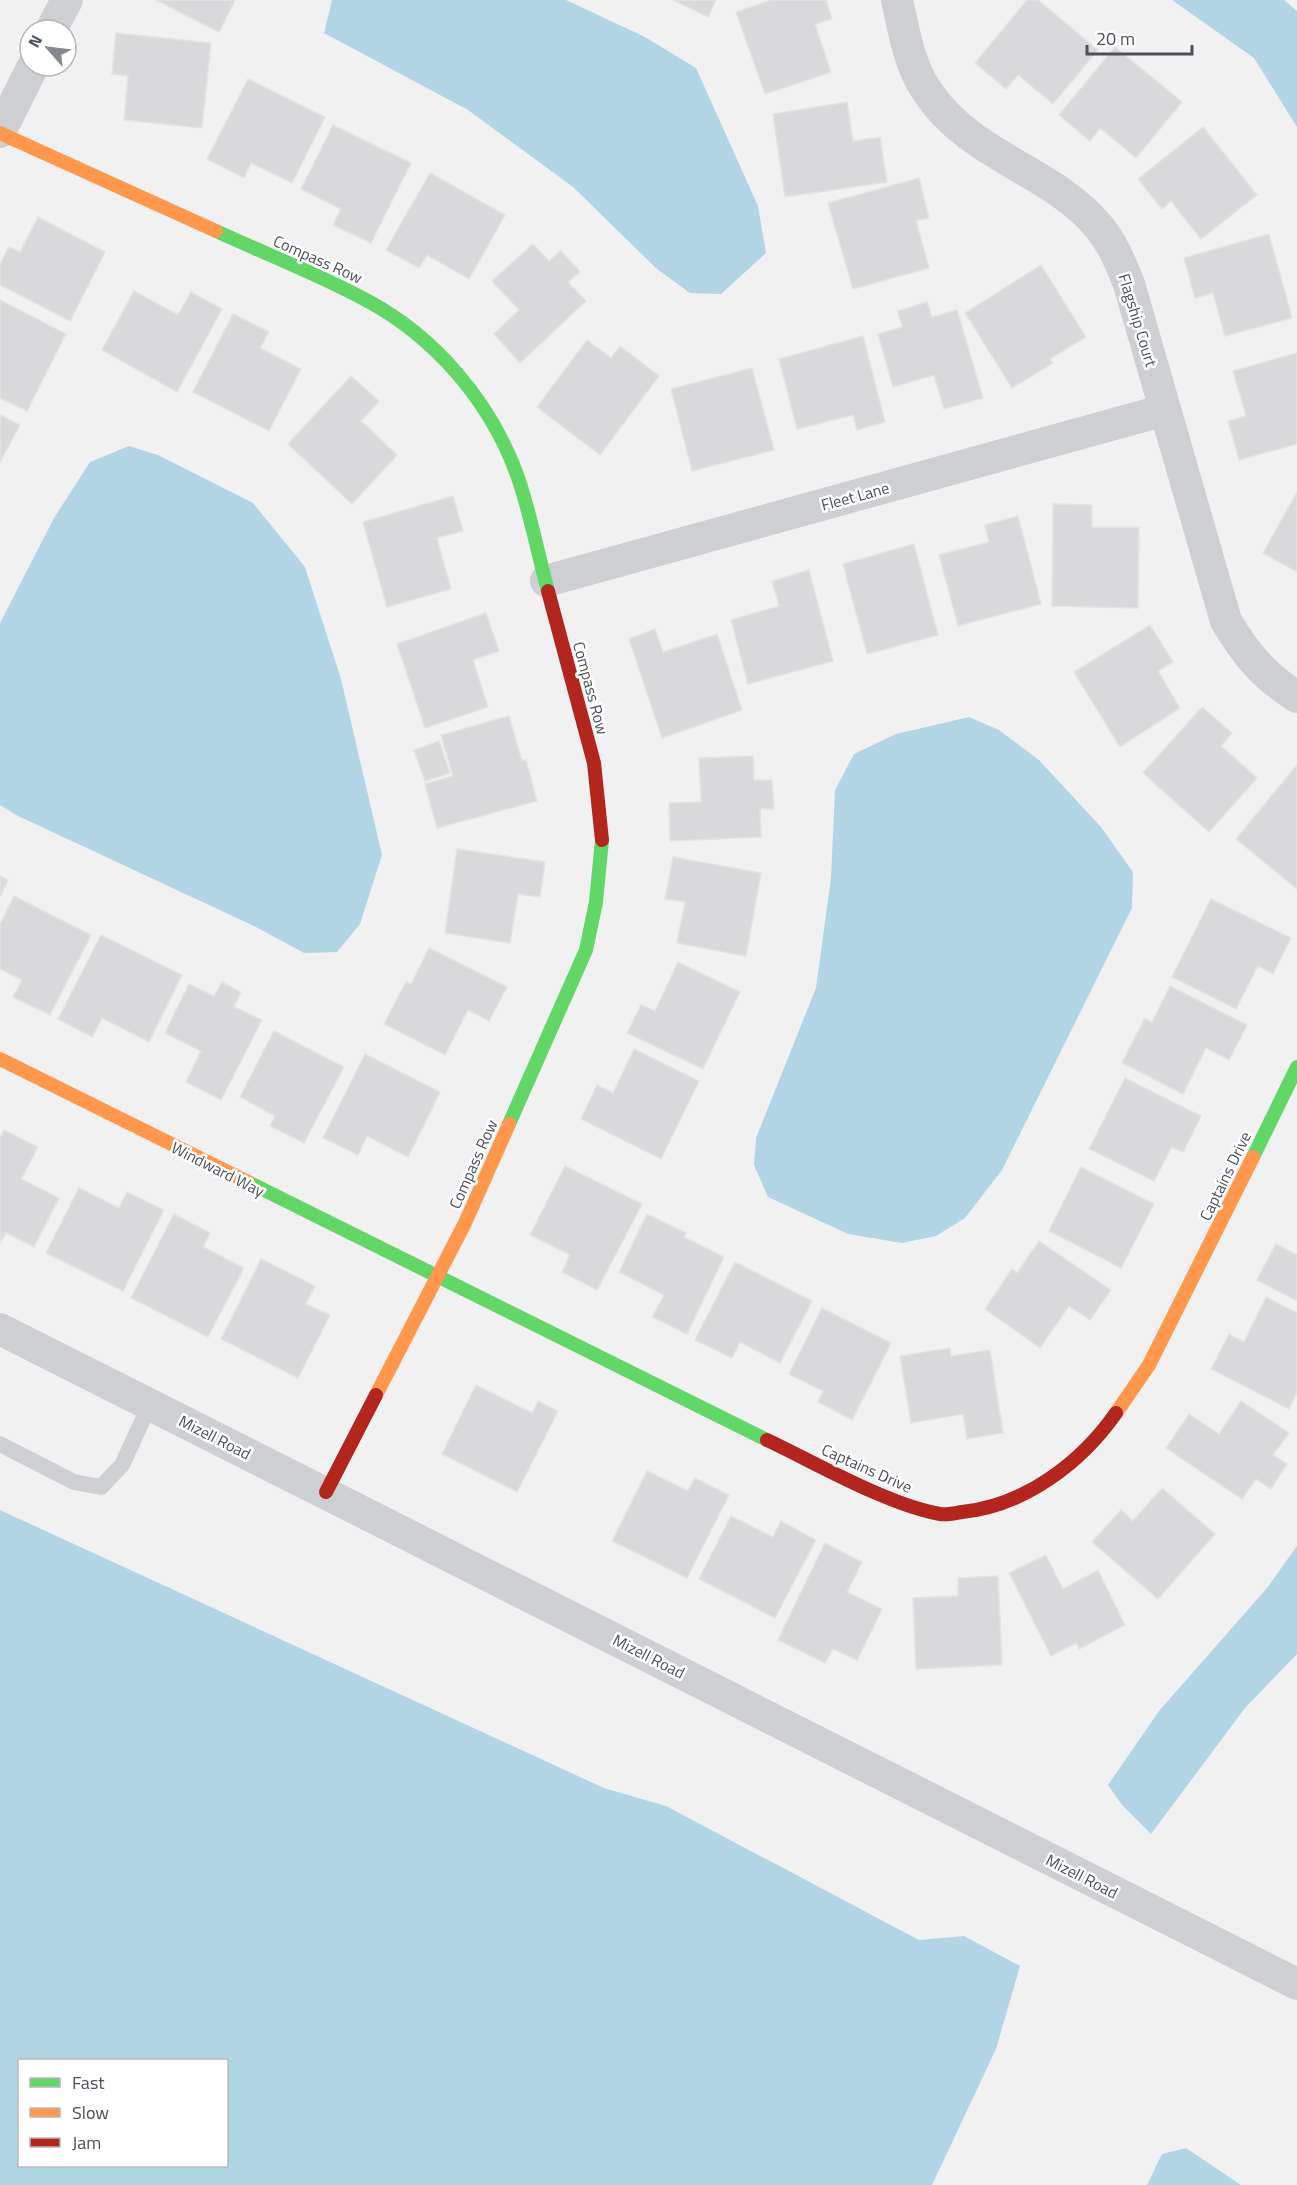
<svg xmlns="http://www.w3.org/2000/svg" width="1297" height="2185" font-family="'Titillium Web',sans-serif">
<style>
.water{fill:#b2d5e6;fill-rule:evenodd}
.building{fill:#d9d9db;stroke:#e3e3e4;stroke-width:1.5}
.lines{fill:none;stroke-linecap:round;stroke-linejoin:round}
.lane{stroke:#cdcfd2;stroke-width:16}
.street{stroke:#cdcfd2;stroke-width:32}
.fast{stroke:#63d668;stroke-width:14}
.slow{stroke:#ff974d;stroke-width:14}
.jam{stroke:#b3261e;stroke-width:14}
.labels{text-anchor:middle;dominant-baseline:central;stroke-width:5;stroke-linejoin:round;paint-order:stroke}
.street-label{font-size:16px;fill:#4a515b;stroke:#fff}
</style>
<rect width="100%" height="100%" fill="#f1f1f1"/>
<!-- water -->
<g class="water">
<path d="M332,0h234l79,37 51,31 62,138 8,47 -45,41 -31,-1 -33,-24 -84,-82 -105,-77 -144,-77z"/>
<path d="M1172,0h112l13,11v116l-43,-69z"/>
<path d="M129,446l29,9 95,48 52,64 36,112 41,176 -22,69 -23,28 -33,1 -48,-26 -240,-112 -16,-10v-182l54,-105 36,-56z"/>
<path d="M969,717l30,13 40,30 62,67 32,45 -1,36 -130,262 -37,48 -29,18 -34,7 -54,-9 -80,-37 -14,-32 2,-27 60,-150 15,-110 4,-88 19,-36 42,-20z"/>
<path d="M0,1510l604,278 62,18 253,134 45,-4 56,30 -24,83 -64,136h-932zM20,2060h206v106h-206z"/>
<path d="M1297,1546v108l-52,54 -94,126 -29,-29 -14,-20 51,-74 108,-123z"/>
<path d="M1186,2148l55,37h-94l15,-31z"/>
</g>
<!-- building -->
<g class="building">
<path d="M156,0h79l-16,32z"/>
<path d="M673,0h43l-8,17z"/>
<path d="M771,0h55l6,19 -17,5 16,48 -66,22 -29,-82z"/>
<path d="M1027,0h11l60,50 -45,54 -35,-29 -12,14 -31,-26z"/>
<path d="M116,33l95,10 -9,85 -78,-8 4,-44 -16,-2z"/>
<path d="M1115,47l67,55 -46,56 -36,-30 -10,13 -31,-26z"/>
<path d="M248,79l77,38 -33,66 -41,-20 -7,15 -37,-19z"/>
<path d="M847,102l6,39 27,-4 7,45 -102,15 -12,-83z"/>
<path d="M333,125l78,38 -40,80 -38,-18 8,-16 -40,-20z"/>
<path d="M1203,127l54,68 -56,44 -30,-38 -9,8 -24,-30z"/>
<path d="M430,173l75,42 -36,64 -42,-24 -8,13 -33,-18z"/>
<path d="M919,178l10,40 -13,3 13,47 -76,21 -25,-86z"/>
<path d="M38,217l67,35 -35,69 -70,-36v-21l9,-17 11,5z"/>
<path d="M1269,234l23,84 -67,18 -12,-43 -18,5 -11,-40z"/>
<path d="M533,244l16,17 12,-10 19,21 -12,10 18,19 -66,62 -26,-29 25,-24 -27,-29z"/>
<path d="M1041,265l45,72 -36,22 3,4 -41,25 -47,-75z"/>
<path d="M134,291l44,24 13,-23 31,17 -45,83 -75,-42z"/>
<path d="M0,300l66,34 -39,77 -27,-13z"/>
<path d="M927,302l5,15 25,-7 26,88 -39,11 -10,-34 -41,12 -15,-53 24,-7 -4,-16z"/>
<path d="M233,314l36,18 -9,16 41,21 -32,62 -76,-39z"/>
<path d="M863,336l22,86 -28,8 -4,-15 -56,14 -18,-70z"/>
<path d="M587,340l24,18 9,-12 39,30 -59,79 -63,-48z"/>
<path d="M1297,353v91l-58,16 -11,-39 18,-5 -13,-45z"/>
<path d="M752,368l22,82 -82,21 -21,-82z"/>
<path d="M351,376l28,25 -18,20 36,34 -45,49 -64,-60z"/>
<path d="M0,415l20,10 -20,37z"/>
<path d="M1297,492v80l-34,-19z"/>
<path d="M453,496l10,35 -26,7 14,51 -64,18 -24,-85z"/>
<path d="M1053,504l39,1v22h47l-1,81 -86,-2z"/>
<path d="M1018,516l23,88 -83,22 -19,-71 50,-13 -4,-17z"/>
<path d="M914,544l24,91 -71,19 -24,-90z"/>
<path d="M809,570l24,91 -85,23 -17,-64 48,-14 -7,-25z"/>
<path d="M486,613l13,38 -26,9 15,47 -63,21 -28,-84z"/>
<path d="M1150,625l23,37 -15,9 22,37 -60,39 -46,-75z"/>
<path d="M655,629l8,23 54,-18 25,76 -80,28 -33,-99z"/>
<path d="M1202,707l30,26 -11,13 36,32 -48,54 -66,-59z"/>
<path d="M509,716l13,45 4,-1 11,41 -100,27 -12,-44 28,-8 -12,-41z"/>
<path d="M439,741l11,32 -25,8 -11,-31z"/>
<path d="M753,756l1,24h18l2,29h-14l1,28 -91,4 -1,-38 32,-1 -2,-44z"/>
<path d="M1296,766l1,1v122l-61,-50z"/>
<path d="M457,849l88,13 -5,35 -22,-3 -8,49 -65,-10z"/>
<path d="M673,857l88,16 -15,83 -69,-13 8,-41 -20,-3z"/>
<path d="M0,876l8,4 -8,17z"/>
<path d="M14,896l77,39 -41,80 -37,-18 9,-17 -22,-11v-45z"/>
<path d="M1211,899l80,39 -18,36 -15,-8 -22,43 -64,-32z"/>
<path d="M101,935l81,40 -33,67 -47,-24 -10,19 -34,-18z"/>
<path d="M429,948l78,39 -18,34 -21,-11 -23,45 -61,-31 22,-42 5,2z"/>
<path d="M678,962l62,30 -37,77 -76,-36 14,-28 14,6z"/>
<path d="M222,982l19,10 -7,15 28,13 -41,80 -35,-18 15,-31 -36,-18 24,-49 25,12z"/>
<path d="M1170,986l77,39 -18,35 -23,-12 -23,46 -61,-31 23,-45 7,4z"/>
<path d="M274,1031l70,36 -40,76 -34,-17 5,-10 -35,-19z"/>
<path d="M634,1049l65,32 -38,78 -80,-40 16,-34 16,8z"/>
<path d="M365,1054l75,38 -32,65 -41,-21 -9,19 -35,-17z"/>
<path d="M1125,1078l76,38 -18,36 -11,-5 -18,34 -65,-32z"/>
<path d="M4,1130l34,17 -17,32 38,19 -25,49 -28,-14 -6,10v-105z"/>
<path d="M565,1166l77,38 -45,86 -35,-18 8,-17 -40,-20z"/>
<path d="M1081,1167l73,37 -33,64 -72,-37z"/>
<path d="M79,1188l40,20 8,-16 37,18 -41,81 -77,-38z"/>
<path d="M174,1214l36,19 -7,14 41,21 -36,69 -77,-39z"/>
<path d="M647,1214l39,19 -2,4 40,20 -37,77 -35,-17 12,-22 -45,-23z"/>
<path d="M1039,1241l72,49 -21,30 -21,-14 -29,42 -55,-39 27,-40 5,4z"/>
<path d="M1276,1244l21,11v46l-40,-21z"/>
<path d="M261,1259l54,27 -9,18 24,11 -32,63 -77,-39z"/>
<path d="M735,1262l77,39 -32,62 -40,-21 -8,16 -37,-18z"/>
<path d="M1266,1297l31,16v79l-8,17 -78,-40 18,-35 15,8z"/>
<path d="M822,1308l69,35 -39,77 -34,-18 5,-11 -34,-17z"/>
<path d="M950,1348l1,8 39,-6 13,83 -36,6 -4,-25 -52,9 -11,-67z"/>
<path d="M476,1385l56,28 6,-12 20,10 -41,81 -75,-38z"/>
<path d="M1241,1401l48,32 -16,22 14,9 -16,25 -15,-10 -14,20 -76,-51 23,-34 30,20z"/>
<path d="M647,1471l41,20 7,-13 34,17 -42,83 -75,-37z"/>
<path d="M1162,1488l53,46 -57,65 -66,-57 29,-32 12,11z"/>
<path d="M731,1516l42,21 8,-16 35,19 -41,78 -76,-39z"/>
<path d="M825,1543l37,19 -15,30 35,17 -25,51 -24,-11 -8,14 -47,-23z"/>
<path d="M1046,1555l17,34 35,-19 27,55 -46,24 -3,-6 -25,13 -42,-83z"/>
<path d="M998,1576l4,89 -86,4 -3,-71 45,-2v-18z"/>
</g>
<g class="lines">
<!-- lane -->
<path class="lane" d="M0,1444l74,38 27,5 21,-22 28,-61"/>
<!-- street -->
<g class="street">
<path d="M897,0c7,31 12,65 30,91 43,66 125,79 172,136 14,17 22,37 30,57l97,337c21,35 37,54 71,76"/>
<path d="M51,30l16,-30"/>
<path d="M0,132l33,-66"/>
<path d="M546,581l619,-171"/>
<path d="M0,1329l1297,655"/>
</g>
<!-- fast -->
<g class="fast">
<path d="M216,231c50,23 102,43 150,69 68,36 123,100 150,172 14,38 21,79 32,119"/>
<path d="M509,1124l77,-174 10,-48 6,-62"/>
<path d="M1253,1157l44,-90"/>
<path d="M248,1182l519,258"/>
</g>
<!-- slow -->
<g class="slow">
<path d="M0,133l216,98"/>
<path d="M0,1059l248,123"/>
<path d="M376,1395l89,-172 44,-99"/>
<path d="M1116,1413l33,-48 104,-208"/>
</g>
<!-- jam -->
<g class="jam">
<path d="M548,591l46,172 8,77"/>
<path d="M767,1440c49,23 121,65 173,74 7,1 15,-1 22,-2 62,-6 119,-49 154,-99"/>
<path d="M326,1492l50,-97"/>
</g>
</g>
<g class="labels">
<!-- street labels -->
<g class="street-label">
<text transform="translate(318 259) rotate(24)">Compass Row</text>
<text transform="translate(1138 320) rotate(73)">Flagship Court</text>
<text transform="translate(855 496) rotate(-15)">Fleet Lane</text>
<text transform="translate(591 688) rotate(75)">Compass Row</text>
<text transform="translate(473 1164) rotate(-66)">Compass Row</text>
<text transform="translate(218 1169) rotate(27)">Windward Way</text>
<text transform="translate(1225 1176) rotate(-64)">Captains Drive</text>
<text transform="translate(215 1437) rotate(27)">Mizell Road</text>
<text transform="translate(867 1468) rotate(24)">Captains Drive</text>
<text transform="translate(649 1656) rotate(27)">Mizell Road</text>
<text transform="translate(1082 1876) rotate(27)">Mizell Road</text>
</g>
</g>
<!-- legend -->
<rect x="18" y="2059" width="210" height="108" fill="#ffffff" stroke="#b7b9bd" stroke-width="1.5"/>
<rect x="30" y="2078" width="30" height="9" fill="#63d668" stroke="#b7b9bd" stroke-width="1.5"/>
<text x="72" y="2089" font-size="18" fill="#4a515b">Fast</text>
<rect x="30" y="2108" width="30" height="9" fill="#ff974d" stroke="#b7b9bd" stroke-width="1.5"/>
<text x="72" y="2119" font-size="18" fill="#4a515b">Slow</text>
<rect x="30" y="2138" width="30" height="9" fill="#b3261e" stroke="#b7b9bd" stroke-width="1.5"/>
<text x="72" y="2149" font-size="18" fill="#4a515b">Jam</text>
<!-- north arrow -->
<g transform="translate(48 48) rotate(298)"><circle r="28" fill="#ffffff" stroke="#b7b9bd" stroke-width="1.5"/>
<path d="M0-4.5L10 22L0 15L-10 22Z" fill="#848990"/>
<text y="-9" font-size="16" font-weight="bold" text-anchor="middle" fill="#4a515b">N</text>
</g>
<!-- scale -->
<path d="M1087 45v9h105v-9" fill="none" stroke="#4a515b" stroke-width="3"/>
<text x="1096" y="45" font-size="18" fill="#4a515b" stroke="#ffffff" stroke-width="4.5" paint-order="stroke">20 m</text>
</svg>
